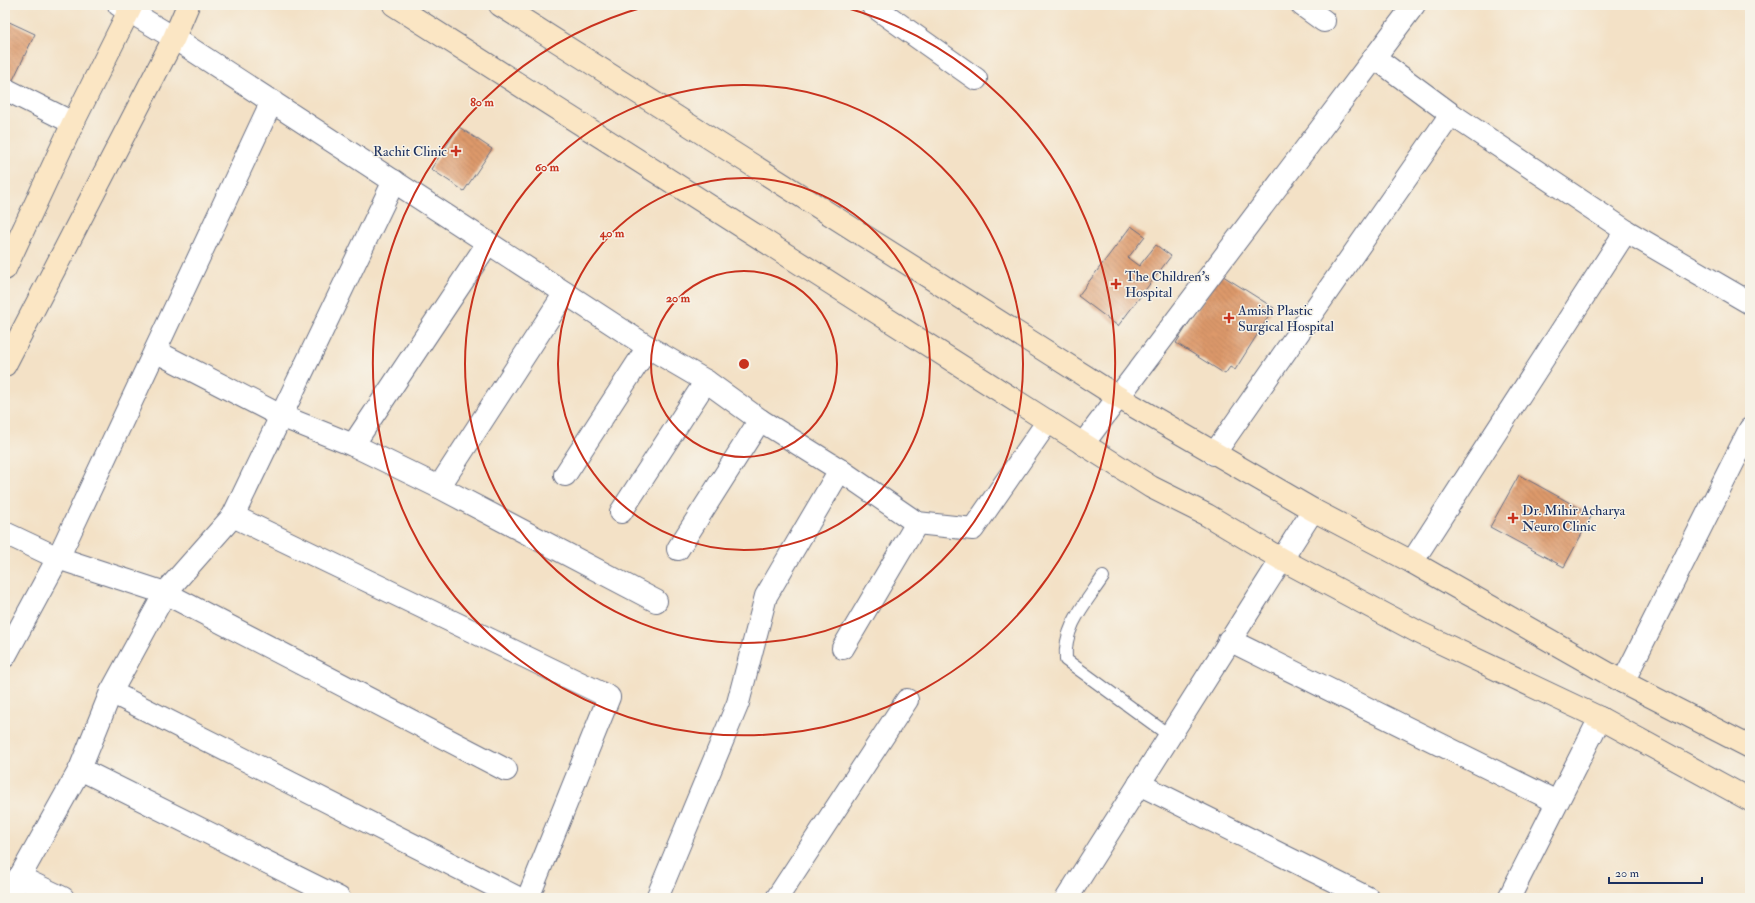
<svg xmlns="http://www.w3.org/2000/svg" width="1755" height="903" font-family="'IM FELL Double Pica',serif">
<style>
.building{fill:url(#building-back-hatch)}
.lines{fill:none;stroke-linecap:round;stroke-linejoin:round}
.service-casing{stroke:#676d82;stroke-width:14}
.minor-casing{stroke:#676d82;stroke-width:24}
.tertiary-casing{stroke:#676d82;stroke-width:24}
.secondary-casing{stroke:#676d82;stroke-width:24}
.service{stroke:#fff;stroke-width:12}
.minor{stroke:#fff;stroke-width:22}
.tertiary{stroke:#fff;stroke-width:22}
.secondary{stroke:#fbe6c4;stroke-width:22}
.ring{fill:none;stroke:#c8321e;stroke-width:2}
.poi-dot{fill:#c8321e;stroke:#f7f3e8;stroke-width:1.5}
.labels{text-anchor:middle;dominant-baseline:central;stroke-width:3;stroke-linejoin:round;paint-order:stroke}
.poi-label{font-size:14px;fill:#1b2f5e;stroke:#f7f3e8;text-anchor:start}
.centre{fill:#c8321e;stroke:#f7f3e8;stroke-width:2}
.ring-label{font-size:12px;text-anchor:middle;font-weight:bold;fill:#c8321e;stroke:#f7f3e8;stroke-width:3;stroke-linejoin:round;paint-order:stroke}
</style>
<defs>
<pattern id="building-back-hatch" width="6" height="6" patternUnits="userSpaceOnUse"><rect width="6" height="6" fill="#dd996b"/><path d="M-1 5l2 2M0 0l6 6M5-1l2 2" fill="none" stroke="#b27d5b"/></pattern>
</defs>
<rect width="100%" height="100%" fill="#f7f3e8"/>
<filter id="ink" filterUnits="userSpaceOnUse"><feTurbulence type="fractalNoise" baseFrequency=".025" numOctaves="2"/><feDisplacementMap in="SourceGraphic" scale="8" xChannelSelector="R" yChannelSelector="G"/><feConvolveMatrix kernelMatrix="1 2 1 2 8 2 1 2 1" color-interpolation-filters="sRGB"/></filter>
<filter id="wash" filterUnits="userSpaceOnUse"><feTurbulence type="fractalNoise" baseFrequency=".012" numOctaves="4" result="noise"/><feDisplacementMap in="SourceGraphic" scale="16" xChannelSelector="R" yChannelSelector="G"/><feGaussianBlur stdDeviation="0.9" result="paint"/><feColorMatrix in="noise" values="0 0 0 0 0 0 0 0 0 0 0 0 0 0 0 0 0 1.4 0 .05"/><feComposite in="paint" operator="in"/></filter>
<g filter="url(#wash)">
<rect width="100%" height="100%" fill="#f3e1c6"/>
<g id="blocks">
<!-- building -->
<g class="building">
<path d="M5,20l30,14 -23,48 -7,-3z"/>
<path d="M459,127l33,22 -28,42 -33,-22z"/>
<path d="M1131,226l14,10 -17,22 11,8 17,-21 15,11 -53,70 -40,-30z"/>
<path d="M1220,274l54,34 -39,62 -5,-3 -5,7 -49,-31z"/>
<path d="M1519,475l73,40 -28,52 -74,-40z"/>
</g>
</g>
</g>
<g filter="url(#ink)">
<use href="#blocks" fill-opacity="0" stroke="#676d82" stroke-width="1"/>
<g class="lines">
<!-- service casing -->
<g class="service-casing">
<path id="service" d="M1103,577c-18,27 -40,50 -37,83l104,76"/>
</g>
<!-- minor casing -->
<g class="minor-casing">
<g id="minor">
<path d="M119,5l55,33 474,309 58,34 54,39 80,50 77,53 -74,125"/>
<path d="M872,5l104,74"/>
<path d="M1302,5l22,16"/>
<path d="M1374,57l77,57 175,117 124,72"/>
<path d="M5,89l68,34"/>
<path d="M155,351l126,65 72,29 86,42 217,114"/>
<path d="M1083,444l331,-439"/>
<path d="M353,445l135,-202"/>
<path d="M1214,454l237,-340"/>
<path d="M565,475l83,-128"/>
<path d="M439,487l126,-194"/>
<path d="M621,512l85,-131"/>
<path d="M233,516l376,181 -81,201"/>
<path d="M917,523l56,6 75,-108"/>
<path d="M5,533l53,25 107,35 341,177"/>
<path d="M678,549l82,-129"/>
<path d="M1412,562l214,-331"/>
<path d="M1229,640l328,162"/>
<path d="M5,656l53,-98 214,-457"/>
<path d="M1623,682l127,-253"/>
<path d="M111,692l407,206"/>
<path d="M80,769l259,129"/>
<path d="M1139,784l229,114"/>
<path d="M19,877l44,21"/>
<path d="M8,898l72,-129 31,-77 54,-99 68,-77 161,-335"/>
<path d="M657,898l81,-195 28,-107 74,-126"/>
<path d="M777,898l130,-198"/>
<path d="M1509,898l91,-180"/>
</g>
</g>
<!-- tertiary casing -->
<g class="tertiary-casing">
<path id="tertiary" d="M1067,898l246,-388"/>
</g>
<!-- secondary casing -->
<g class="secondary-casing">
<g id="secondary">
<path d="M394,5l757,482 56,28 74,44 137,73 182,86 150,82"/>
<path d="M500,5l618,392 195,113 99,52 211,120 127,65"/>
<path d="M5,269l68,-146 59,-118"/>
<path d="M5,365l169,-327 14,-33"/>
</g>
</g>
<!-- service -->
<use href="#service" class="service"/>
<!-- minor -->
<use href="#minor" class="minor"/>
<!-- tertiary -->
<use href="#tertiary" class="tertiary"/>
<!-- secondary -->
<use href="#secondary" class="secondary"/>
</g>
</g>
<!-- distance rings -->
<g class="ring">
<circle cx="744" cy="364" r="93"/>
<circle cx="744" cy="364" r="186"/>
<circle cx="744" cy="364" r="279"/>
<path d="M840 6A371 371 0 1 1 648 6"/>
</g>
<!-- markers -->
<g class="poi-dot">
<path d="M454 145h4v4h4v4h-4v4h-4v-4h-4v-4h4z"/>
<path d="M1114 278h4v4h4v4h-4v4h-4v-4h-4v-4h4z"/>
<path d="M1227 312h4v4h4v4h-4v4h-4v-4h-4v-4h4z"/>
<path d="M1511 512h4v4h4v4h-4v4h-4v-4h-4v-4h4z"/>
</g>
<g class="labels">
<!-- poi labels -->
<g class="poi-label">
<text x="447" y="151" text-anchor="end">Rachit Clinic</text>
<text x="1125" y="276">The Children's<tspan x="1125" dy="16">Hospital</tspan></text>
<text x="1238" y="310">Amish Plastic<tspan x="1238" dy="16">Surgical Hospital</tspan></text>
<text x="1522" y="510">Dr. Mihir Acharya<tspan x="1522" dy="16">Neuro Clinic</tspan></text>
</g>
</g>
<circle cx="744" cy="364" r="6" class="centre"/>
<g class="ring-label">
<text x="482" y="106">80 m</text>
<text x="547" y="171">60 m</text>
<text x="612" y="237">40 m</text>
<text x="678" y="302">20 m</text>
</g>
<!-- margin -->
<rect width="1755" height="903" fill="none" stroke="#f7f3e8" stroke-width="20"/>
<!-- scale -->
<path d="M1609 877v6h93v-6" fill="none" stroke="#1b2f5e" stroke-width="2"/>
<text x="1615" y="877" font-size="12" fill="#1b2f5e" stroke="#f7f3e8" stroke-width="3" paint-order="stroke">20 m</text>
</svg>
